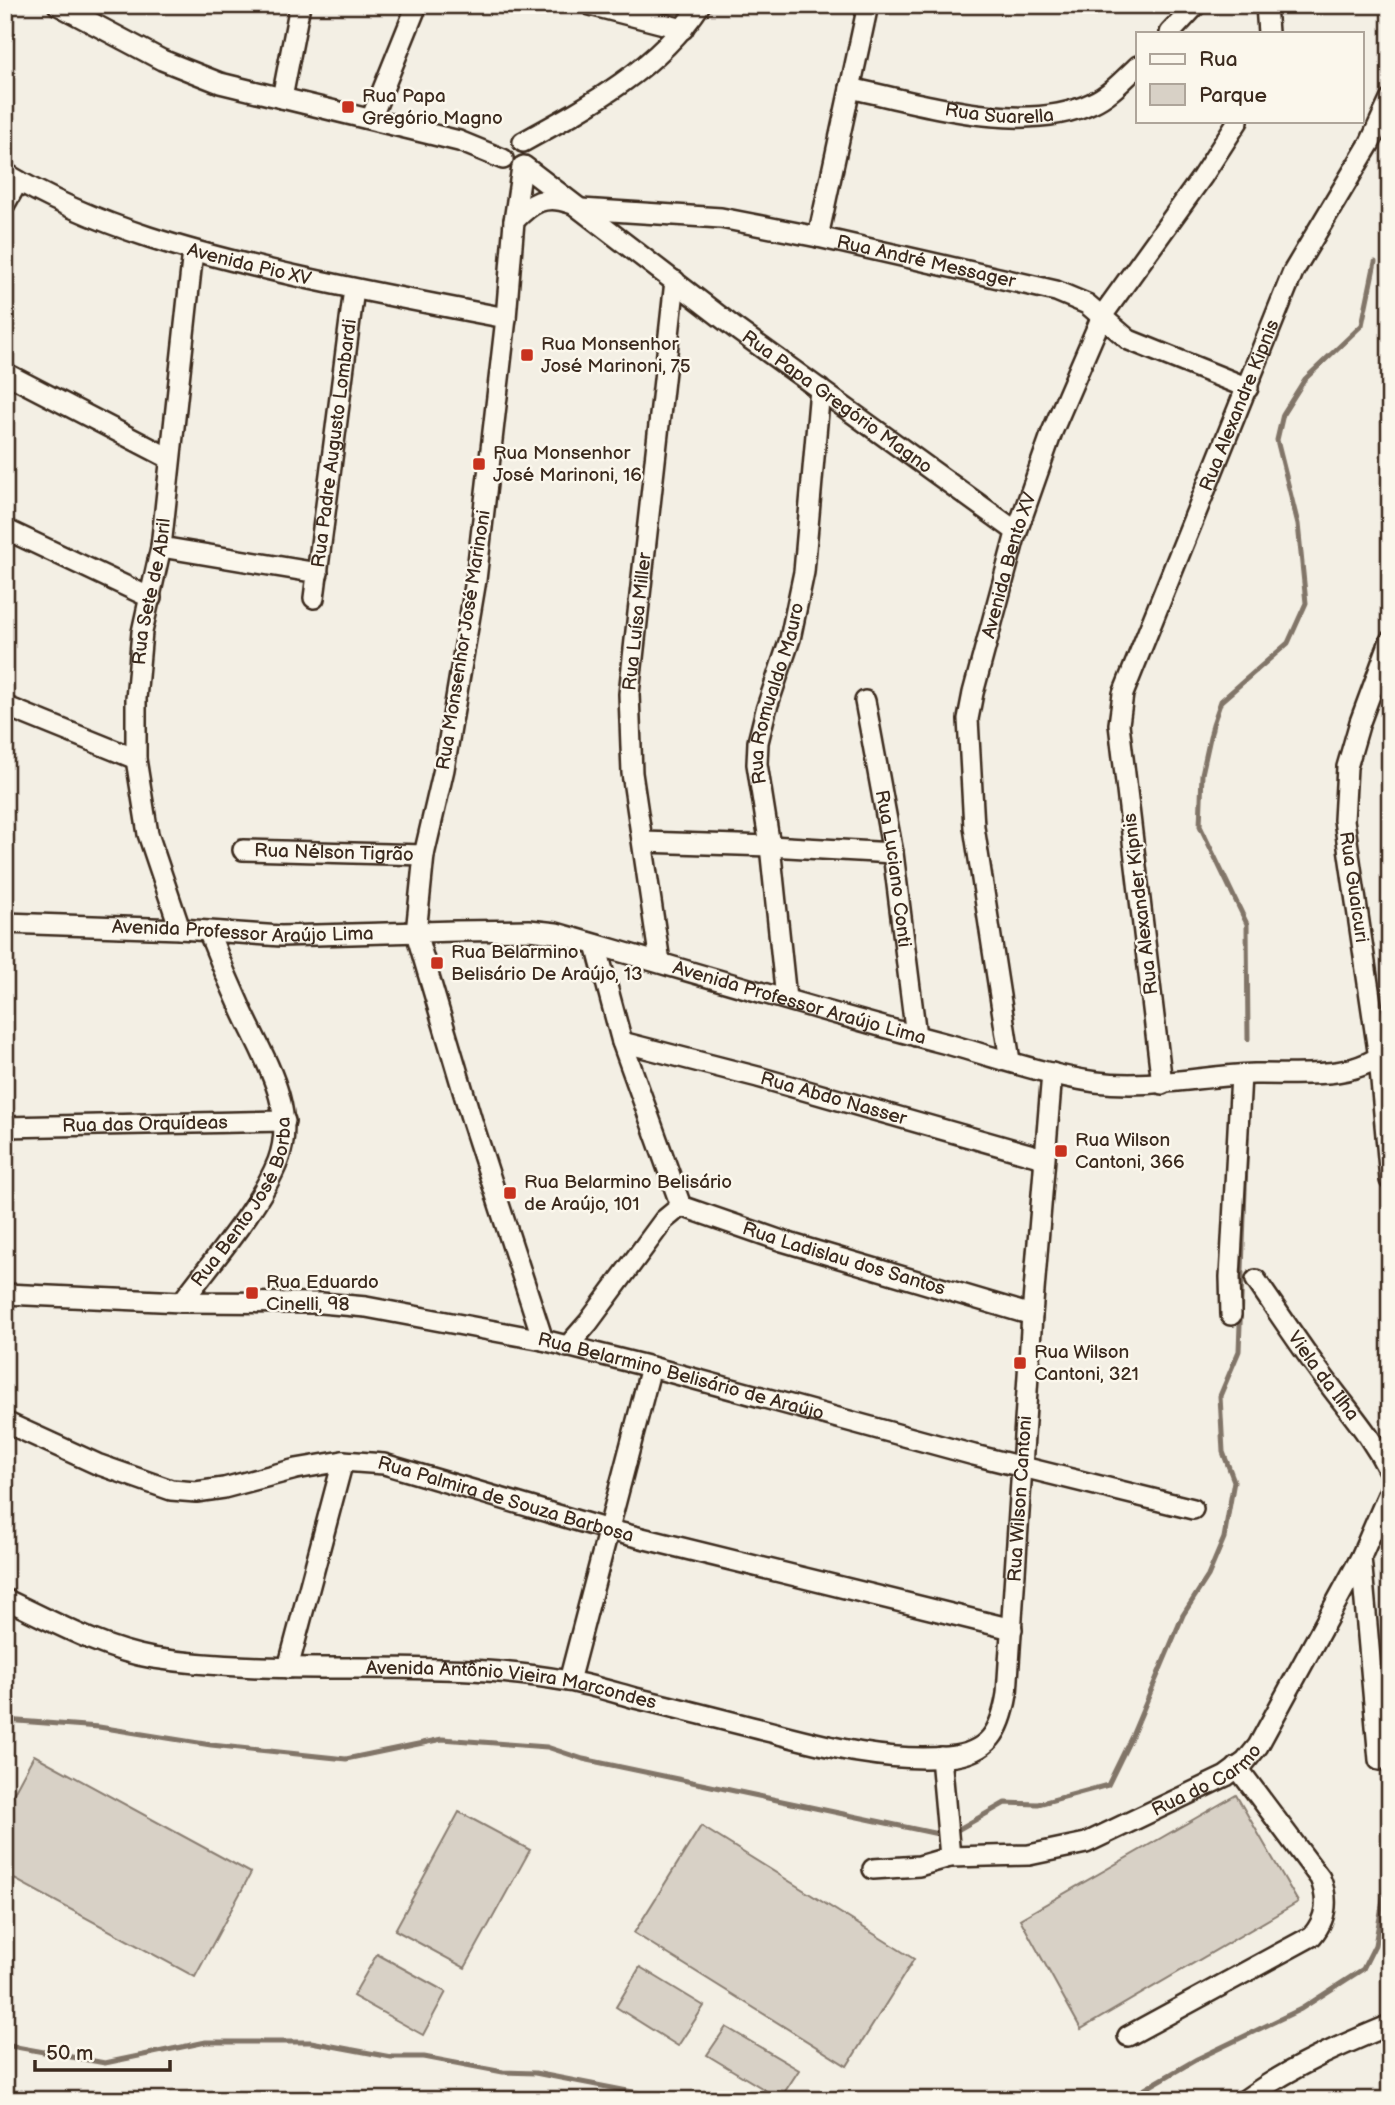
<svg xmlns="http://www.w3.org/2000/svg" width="1395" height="2105" font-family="'Balsamiq Sans',sans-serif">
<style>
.green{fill:#d8d1c6;stroke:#8a7e72;stroke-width:2}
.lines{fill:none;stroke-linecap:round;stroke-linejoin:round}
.stream{stroke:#817468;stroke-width:5}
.minor-casing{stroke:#3b2a1e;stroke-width:24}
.minor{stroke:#fbf7ec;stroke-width:19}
.poi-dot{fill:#c8321e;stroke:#fbf7ec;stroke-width:2.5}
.labels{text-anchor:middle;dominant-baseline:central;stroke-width:5;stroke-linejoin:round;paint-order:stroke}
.poi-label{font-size:19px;fill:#3b2a1e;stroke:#fbf7ec;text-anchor:start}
.street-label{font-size:19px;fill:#3b2a1e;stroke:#fbf7ec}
</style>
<rect width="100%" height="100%" fill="#f3efe4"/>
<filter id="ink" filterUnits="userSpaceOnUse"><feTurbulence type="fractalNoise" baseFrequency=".0143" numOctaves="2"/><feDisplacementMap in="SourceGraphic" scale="14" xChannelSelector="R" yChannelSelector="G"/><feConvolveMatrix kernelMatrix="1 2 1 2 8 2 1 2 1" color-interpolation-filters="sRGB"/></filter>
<g filter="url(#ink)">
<!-- green -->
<g class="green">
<path d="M34,1755l217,118 -56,104 -190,-103v-65z"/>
<path d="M1236,1795l62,107 -217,127 -61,-110z"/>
<path d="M459,1812l71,38 -65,118 -70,-38z"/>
<path d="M701,1826l213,133 -67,107 -213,-133z"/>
<path d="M377,1954l69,38 -23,43 -70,-39z"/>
<path d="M640,1967l64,39 -26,40 -62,-39z"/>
<path d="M726,2027l73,43 -19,29 -73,-44z"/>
</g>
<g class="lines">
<!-- stream -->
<g class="stream">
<path d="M1248,1039l-1,-115 -47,-98 2,-52 11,-50 8,-23 67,-58 18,-40 -8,-79 -21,-84 6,-26 22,-35 57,-54 13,-63"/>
<path d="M5,1720l94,7 112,18 135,14 96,-20 105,8 36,12 360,76"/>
<path d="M952,1833l53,-30 33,1 70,-19 24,-49 51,-121 25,-39 16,-38 10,-57 -11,-29 -3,-56 19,-45 8,-214"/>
<path d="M5,2045l100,18 101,-21h105l80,15h33l79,15 32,1 139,27"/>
<path d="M1126,2100l71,-41 104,-50 62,-40 12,-24 15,-84"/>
</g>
<!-- minor casing -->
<g class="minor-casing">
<g id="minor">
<path d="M58,5l104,55 58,23 239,58 44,18"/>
<path d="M590,5l93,24"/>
<path d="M1266,5l2,28"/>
<path d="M1170,33l26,-28"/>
<path id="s1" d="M850,88c71,15 173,48 242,15 18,-8 32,-24 46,-37"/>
<path d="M282,98l18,-93"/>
<path d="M371,119l46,-114"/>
<path d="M523,142c64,-35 135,-73 177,-137"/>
<path id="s2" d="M524,166l215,165 278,201"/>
<path d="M522,167l-8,54 -8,97 -30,262 -32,189 -20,86 -8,78 56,188 71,219"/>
<path id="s3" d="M5,173c91,55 194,81 296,104 68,15 136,28 205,41"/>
<path d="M5,204l13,-23"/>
<path id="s4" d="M581,209l140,9 97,19 238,54 31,13 42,36 119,48"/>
<path d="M514,221c18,-19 31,-27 56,-18"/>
<path d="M818,237l50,-232"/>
<path d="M5,373l164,85"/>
<path d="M5,529l146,69"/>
<path d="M161,547l157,26"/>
<path id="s5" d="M314,598l40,-309"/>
<path id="s6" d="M1390,641l-30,81 -13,45 -3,53 35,238 11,122"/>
<path id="s7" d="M865,701l28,152 23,183"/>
<path d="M5,706l131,53"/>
<path d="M643,842l127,4 123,7"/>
<path id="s8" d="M243,850l181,5"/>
<path id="s9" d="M5,923l175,6 101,7 175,-5 73,-1 27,3c130,37 260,77 391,111 49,13 98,31 149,38 53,7 105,-6 158,-8 45,-1 100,8 136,-26"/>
<path id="s10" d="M180,929l-32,-95 -12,-75v-60l6,-67 19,-85 32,-296"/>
<path id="s11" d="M596,945l26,97 59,164 101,35 250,74"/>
<path id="s12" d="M660,962l-28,-189 -3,-79 46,-413"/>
<path id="s13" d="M786,999l-16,-153 -13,-82 1,-22 8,-32 24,-71 14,-67 16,-183"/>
<path id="s14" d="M622,1042l136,35 285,81"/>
<path id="s15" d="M1010,1061l-36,-234 -6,-108 5,-26 42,-156 37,-105 50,-116 100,-139 36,-56"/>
<path id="s16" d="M1162,1084l-43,-360 4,-30 170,-422 77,-129 20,-43"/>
<path id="s17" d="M5,1127l280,-6"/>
<path id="s18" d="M1256,1280c24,35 47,70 72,103 24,32 44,54 62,90"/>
<path id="s19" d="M5,1294l177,8 139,1 45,4 177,33 108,27 323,88 219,54"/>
<path id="s20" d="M182,1302c30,-41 78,-95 96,-141 20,-52 -15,-104 -36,-150 -12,-26 -23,-52 -33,-78"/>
<path d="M1231,1315l-1,-38 11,-202"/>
<path d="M567,1347l21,-24 76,-103 17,-14"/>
<path id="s21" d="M5,1422l92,42 74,26 25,2 28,-4 72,-19 47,-8 41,3 225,66 403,99"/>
<path d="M1361,1557l18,203"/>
<path id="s22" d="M5,1599c47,22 96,50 148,59 138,21 279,-2 415,23 23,4 45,11 67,17 47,11 93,23 140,35 57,15 114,29 173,24 41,-4 53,-26 59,-63l25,-379 20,-242"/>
<path d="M288,1668l55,-207"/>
<path d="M569,1681l82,-314"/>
<path d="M941,1757l9,100"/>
<path id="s23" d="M873,1869l46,-3 31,-9 79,-2 57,-12 140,-67 19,-14 13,-16 103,-189 29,-67"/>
<path d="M1128,2036l184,-100c15,-18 17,-36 8,-58l-83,-111"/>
<path d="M1245,2100c45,-33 94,-54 145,-75"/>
</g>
</g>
<!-- minor -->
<use href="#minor" class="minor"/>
</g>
</g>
<!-- markers -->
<g class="poi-dot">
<rect x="341" y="100" width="14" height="14" rx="3.5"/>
<rect x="520" y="348" width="14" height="14" rx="3.5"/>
<rect x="472" y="457" width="14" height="14" rx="3.5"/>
<rect x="430" y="956" width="14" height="14" rx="3.5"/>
<rect x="1054" y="1144" width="14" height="14" rx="3.5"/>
<rect x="503" y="1186" width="14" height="14" rx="3.5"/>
<rect x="245" y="1286" width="14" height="14" rx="3.5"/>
<rect x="1013" y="1356" width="14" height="14" rx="3.5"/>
</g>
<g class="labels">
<!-- poi labels -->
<g class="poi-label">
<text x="362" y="96">Rua Papa<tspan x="362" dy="22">Gregório Magno</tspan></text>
<text x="541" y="344">Rua Monsenhor<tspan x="541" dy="22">José Marinoni, 75</tspan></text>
<text x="493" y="453">Rua Monsenhor<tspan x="493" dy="22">José Marinoni, 16</tspan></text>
<text x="451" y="952">Rua Belarmino<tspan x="451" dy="22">Belisário De Araújo, 13</tspan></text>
<text x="1075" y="1140">Rua Wilson<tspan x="1075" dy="22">Cantoni, 366</tspan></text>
<text x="524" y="1182">Rua Belarmino Belisário<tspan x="524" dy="22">de Araújo, 101</tspan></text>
<text x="266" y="1282">Rua Eduardo<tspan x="266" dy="22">Cinelli, 98</tspan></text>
<text x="1034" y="1352">Rua Wilson<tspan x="1034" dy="22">Cantoni, 321</tspan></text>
</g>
<!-- street labels -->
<g class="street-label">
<text stroke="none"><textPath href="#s1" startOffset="152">Rua Suarella</textPath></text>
<text stroke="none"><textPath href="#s4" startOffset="350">Rua André Messager</textPath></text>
<text stroke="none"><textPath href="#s3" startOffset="262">Avenida Pio XV</textPath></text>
<text stroke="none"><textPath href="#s2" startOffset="392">Rua Papa Gregório Magno</textPath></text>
<text stroke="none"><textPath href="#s16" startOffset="704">Rua Alexandre Kipnis</textPath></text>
<text stroke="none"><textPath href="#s5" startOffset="156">Rua Padre Augusto Lombardi</textPath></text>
<text stroke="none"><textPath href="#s15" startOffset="504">Avenida Bento XV</textPath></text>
<text stroke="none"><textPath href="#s10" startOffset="345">Rua Sete de Abril</textPath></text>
<text stroke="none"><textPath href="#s12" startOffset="343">Rua Luísa Miller</textPath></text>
<text transform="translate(464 640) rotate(-81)">Rua Monsenhor José Marinoni</text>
<text stroke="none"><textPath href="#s13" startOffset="310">Rua Romualdo Mauro</textPath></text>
<text stroke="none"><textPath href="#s8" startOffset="91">Rua Nélson Tigrão</textPath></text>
<text stroke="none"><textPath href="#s7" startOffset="170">Rua Luciano Conti</textPath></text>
<text stroke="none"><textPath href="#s6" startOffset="254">Rua Guaicuri</textPath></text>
<text transform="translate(1141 904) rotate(-97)">Rua Alexander Kipnis</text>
<text stroke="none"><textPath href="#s9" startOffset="238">Avenida Professor Araújo Lima</textPath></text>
<text stroke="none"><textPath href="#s9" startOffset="805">Avenida Professor Araújo Lima</textPath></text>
<text stroke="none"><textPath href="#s14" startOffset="219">Rua Abdo Nasser</textPath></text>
<text stroke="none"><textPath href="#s17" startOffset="140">Rua das Orquídeas</textPath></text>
<text stroke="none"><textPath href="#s20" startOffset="119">Rua Bento José Borba</textPath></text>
<text stroke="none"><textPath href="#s11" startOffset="446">Rua Ladislau dos Santos</textPath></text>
<text stroke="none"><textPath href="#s19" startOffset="684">Rua Belarmino Belisário de Araújo</textPath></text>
<text stroke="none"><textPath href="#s18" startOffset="117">Viela da Ilha</textPath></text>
<text stroke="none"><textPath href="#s22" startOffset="1256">Rua Wilson Cantoni</textPath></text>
<text stroke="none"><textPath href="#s21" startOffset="523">Rua Palmira de Souza Barbosa</textPath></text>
<text stroke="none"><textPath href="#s22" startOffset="520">Avenida Antônio Vieira Marcondes</textPath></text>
<text stroke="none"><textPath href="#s23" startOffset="352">Rua do Carmo</textPath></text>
</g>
</g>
<!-- margin -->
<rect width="1395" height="2105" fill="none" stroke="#fbf7ec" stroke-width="28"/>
<rect x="14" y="14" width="1367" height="2077" fill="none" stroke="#3b2a1e" stroke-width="2.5" filter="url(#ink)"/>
<!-- legend -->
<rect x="1136" y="32" width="228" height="91" fill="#fbf7ec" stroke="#aea59a" stroke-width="2"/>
<rect x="1150" y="54" width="35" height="10" fill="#fbf7ec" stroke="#aea59a" stroke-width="2"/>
<text x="1199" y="66" font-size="21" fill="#3b2a1e">Rua</text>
<rect x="1150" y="84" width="35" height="21" fill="#d8d1c6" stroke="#aea59a" stroke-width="2"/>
<text x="1199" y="102" font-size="21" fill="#3b2a1e">Parque</text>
<!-- scale -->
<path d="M35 2060v10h135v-10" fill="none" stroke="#3b2a1e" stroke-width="3.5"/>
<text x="46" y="2060" font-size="21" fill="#3b2a1e" stroke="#fbf7ec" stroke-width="5" paint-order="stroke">50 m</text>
</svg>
